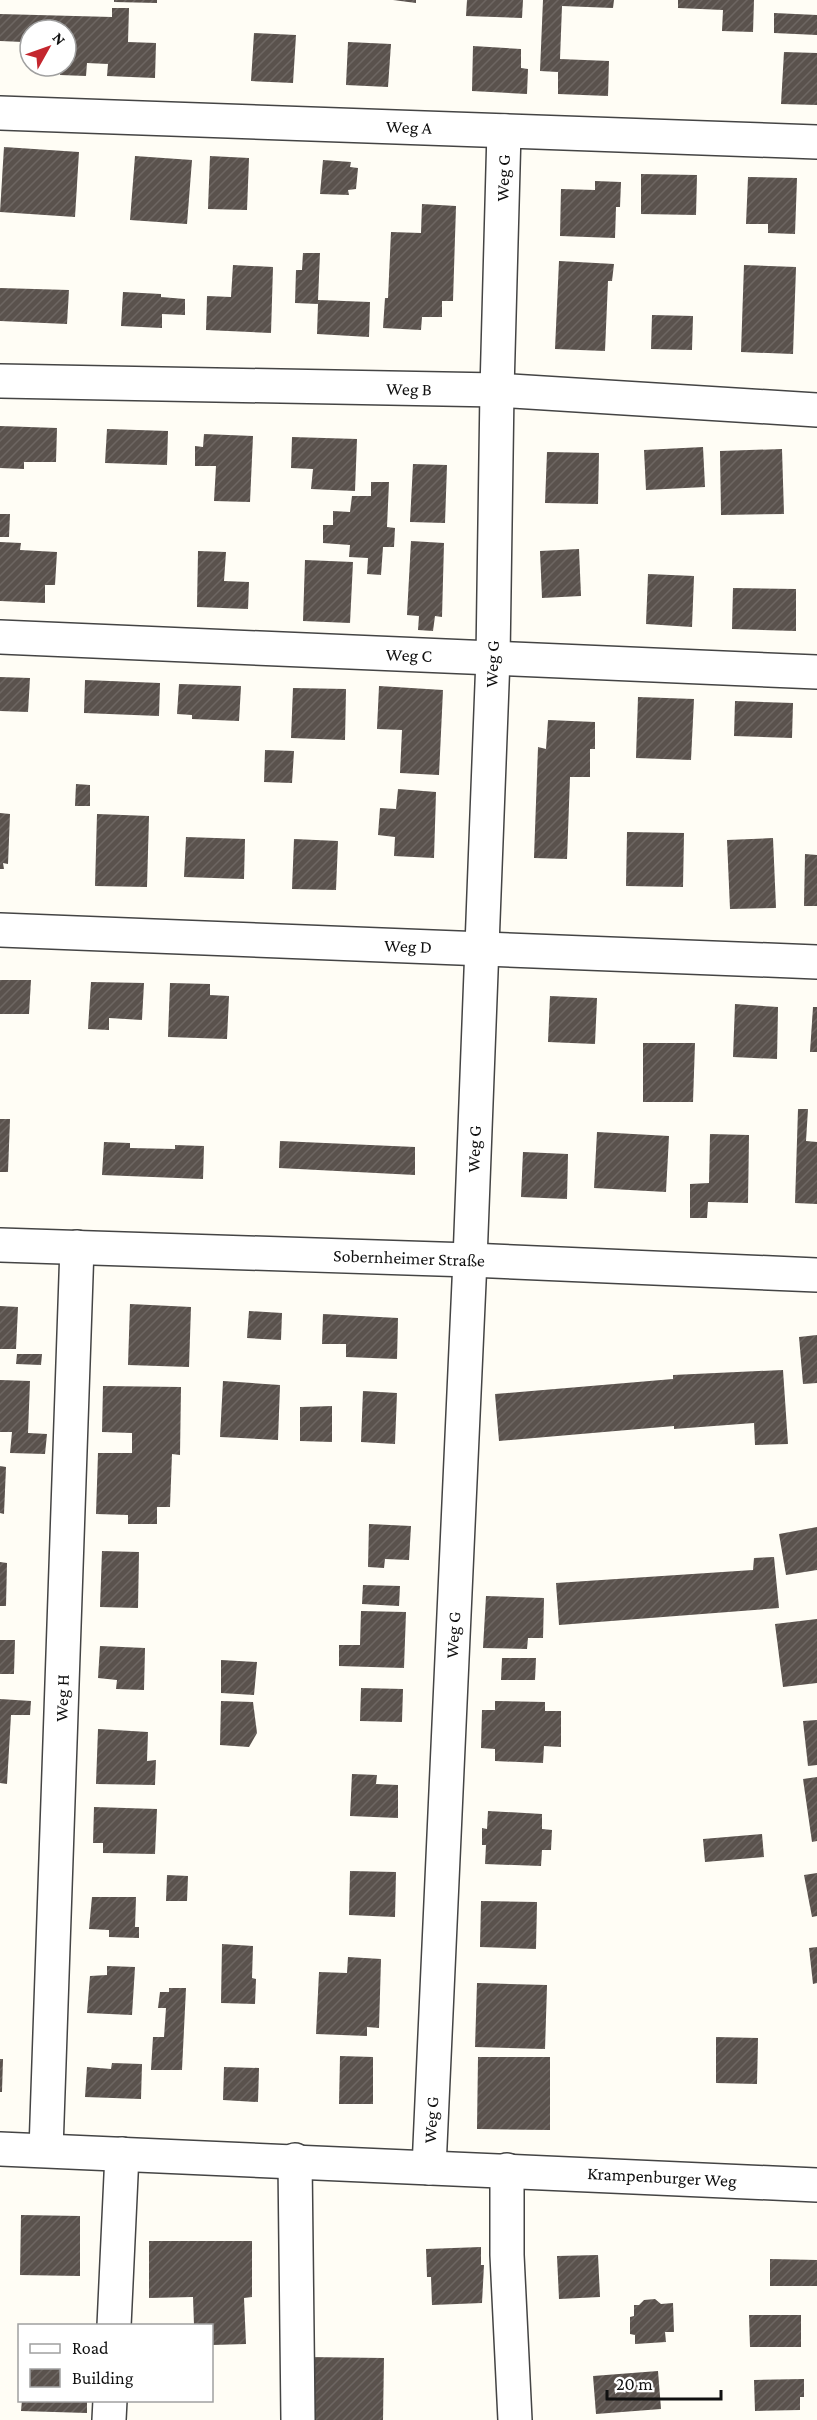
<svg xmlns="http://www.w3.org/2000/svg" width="817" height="2420" font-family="'Crimson Pro',serif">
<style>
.building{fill:url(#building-hatch)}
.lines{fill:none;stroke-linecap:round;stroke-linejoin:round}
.minor-casing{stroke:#444;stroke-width:36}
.minor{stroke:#fff;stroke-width:33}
.labels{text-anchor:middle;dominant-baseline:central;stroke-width:6;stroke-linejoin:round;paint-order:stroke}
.street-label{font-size:18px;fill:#111;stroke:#fff}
</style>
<defs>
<pattern id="building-hatch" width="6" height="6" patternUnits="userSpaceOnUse" patternTransform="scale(1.5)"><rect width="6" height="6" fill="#5a524d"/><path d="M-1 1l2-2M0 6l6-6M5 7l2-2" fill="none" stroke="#6d6662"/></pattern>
</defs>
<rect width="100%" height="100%" fill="#fffdf5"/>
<!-- building -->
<g class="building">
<path d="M114,0h43v3l-43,-1z"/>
<path d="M393,0h23v3z"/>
<path d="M467,0h56l-1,18 -56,-2z"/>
<path d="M543,0h71l-1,8 -51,-2 -2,53 49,2 -1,35 -50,-2v-22l-18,-1z"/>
<path d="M678,0h76l-1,32 -31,-1 1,-21 -45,-2z"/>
<path d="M112,8h17l-1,34 28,1 -1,35 -48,-2 1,-12 -21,-1 -1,13 -26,-1v-9h6v-36h-36v6h-7v6l-23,-1v-27l112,3z"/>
<path d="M774,13l43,2v20l-43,-2z"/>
<path d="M254,33l42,2 -3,48 -42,-2z"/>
<path d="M348,42l43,2 -3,43 -42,-2z"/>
<path d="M473,46l48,3v19l7,1 -1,25 -55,-3z"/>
<path d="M784,52l33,1v52l-36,-1z"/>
<path d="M4,147l75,5 -4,65 -75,-5z"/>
<path d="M135,156l57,4 -5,64 -57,-4z"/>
<path d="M210,156l39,2 -2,52 -39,-1z"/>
<path d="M323,160l28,2 -1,5 8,1 -2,21 -8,1 1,5 -29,-1z"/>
<path d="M641,174l56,1 -1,40 -55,-1z"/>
<path d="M748,177l49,1 -2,56 -27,-1v-9h-22z"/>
<path d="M595,181l26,1 -1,25h-4l-1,31 -55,-2 1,-47 34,1z"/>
<path d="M422,204l34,2 -3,95h-11v16h-20l-1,13 -38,-2 2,-30h3l3,-66 30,1z"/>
<path d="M303,253h17l-2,47 52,2 -1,35 -52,-3 1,-30 -23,-1 1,-33h6z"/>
<path d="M559,261l55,3 -2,17h-4l-3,70 -50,-2z"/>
<path d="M233,265l40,2 -2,66 -65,-3 1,-34 24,1z"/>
<path d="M744,265l52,2 -3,87 -52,-2z"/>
<path d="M0,288l69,2 -2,34 -67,-3z"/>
<path d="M123,292l38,2v3l24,2v16l-23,-1v14l-41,-2z"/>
<path d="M652,315l41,1 -1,34 -41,-1z"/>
<path d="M0,426l57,2 -1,34h-32v7l-24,-1z"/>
<path d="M107,429l61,2 -1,34 -62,-2z"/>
<path d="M204,434l49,2 -3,66 -36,-1 2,-35h-21v-20l8,1z"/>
<path d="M292,437l65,2 -2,52 -44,-2 2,-20 -22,-1z"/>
<path d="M703,447l2,40 -59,3 -2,-40z"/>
<path d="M782,449l2,65 -63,1 -1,-64z"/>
<path d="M547,452l52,1 -1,51 -53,-1z"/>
<path d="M413,464l34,1 -2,58 -35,-1z"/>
<path d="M371,482h18l-2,45 8,1 -1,19h-11l-2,28 -14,-1 1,-16 -19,-1 1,-12 -27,-2v-18h10v-14l17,1 2,-16h19z"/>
<path d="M0,514h10l-1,23h-9z"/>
<path d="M411,541l33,2 -2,74 -7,-1 -2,15 -15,-1 1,-14 -12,-1z"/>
<path d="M0,542l21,1 -1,7 37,2 -2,33h-10v18l-45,-2z"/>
<path d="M579,549l2,47 -39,2 -2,-47z"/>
<path d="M198,551l28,1 -2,29 25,1 -1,27 -51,-2z"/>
<path d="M305,560l48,2 -3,61 -47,-2z"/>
<path d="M648,574l46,2 -2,51 -46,-3z"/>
<path d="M733,588l63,1v42l-64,-2z"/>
<path d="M0,677l30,1 -2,34 -28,-1z"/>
<path d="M85,680l75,3 -1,33 -75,-3z"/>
<path d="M179,684l62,2 -2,35 -47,-2v-4l-15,-1z"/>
<path d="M379,686l64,4 -4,85 -39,-2 2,-43 -25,-1z"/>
<path d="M293,688l53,1 -1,51 -54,-2z"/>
<path d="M638,697l56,2 -3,61 -55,-2z"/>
<path d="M735,701l58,2 -1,35 -58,-2z"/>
<path d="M548,720l47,2v27h-5v28h-20l-3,82 -33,-1 4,-111 8,2z"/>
<path d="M265,750l29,1 -2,32 -28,-1z"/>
<path d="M76,784l14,1v21h-15z"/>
<path d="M398,789l38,3 -2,66 -40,-2 1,-19 -17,-2 2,-27 16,1z"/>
<path d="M0,813l10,1 -2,50 -5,-1 1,6h-4z"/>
<path d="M97,814l52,2 -2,71 -52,-1z"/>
<path d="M627,832l57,1 -1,54 -57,-1z"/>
<path d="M186,837l59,2 -1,40 -60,-2z"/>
<path d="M773,838l3,70 -46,1 -3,-69z"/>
<path d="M294,839l44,2 -2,49 -44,-1z"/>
<path d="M805,854l12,1v51h-13z"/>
<path d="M0,980h31l-2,34h-29z"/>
<path d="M91,982l53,1 -2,37 -33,-2v12l-21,-1z"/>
<path d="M170,983l40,1v11l19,1 -2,43 -59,-2z"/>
<path d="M550,996l47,2 -2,46 -47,-2z"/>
<path d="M735,1004l43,3 -1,52 -44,-2z"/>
<path d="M813,1007h4v45h-7z"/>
<path d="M643,1043h52l-2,59h-50z"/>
<path d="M798,1109h10l-2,32 11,1v62l-22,-1z"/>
<path d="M0,1119h10l-2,53h-8z"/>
<path d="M597,1132l72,4 -3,56 -72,-4z"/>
<path d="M710,1134l39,1 -1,68 -40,-1 -1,16h-17v-34l19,-1z"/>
<path d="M280,1141l135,6v28l-136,-7z"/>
<path d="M104,1142l26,1v5l45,1v-4l29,1 -1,33 -101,-4z"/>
<path d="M523,1152l45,2 -1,45 -46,-2z"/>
<path d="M130,1304l61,3 -2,60 -61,-2z"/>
<path d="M0,1306l18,1 -2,42h-16z"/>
<path d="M249,1311l33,2 -1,27 -34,-2z"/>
<path d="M323,1314l75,4 -1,41 -51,-2v-13h-24z"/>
<path d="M817,1335v48l-14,1 -4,-47z"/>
<path d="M17,1354h25l-1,11 -25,-1z"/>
<path d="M783,1370l5,74 -33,1 -1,-22 -80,6v-3l-175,15 -4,-47 178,-15v-4z"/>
<path d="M0,1380l30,1 -2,52 19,1 -2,20 -35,-1 2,-21h-12z"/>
<path d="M223,1381l57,4 -2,55 -58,-3z"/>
<path d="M103,1386l78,1 -1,68 -8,-1 -2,53h-13v17h-29v-9l-32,-1 2,-61h34v-20l-30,-1z"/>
<path d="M363,1391l34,2 -2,51 -34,-2z"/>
<path d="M332,1406v36l-32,-1v-34z"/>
<path d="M0,1466l6,1 -2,47 -4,-1z"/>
<path d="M369,1524l42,2 -2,34 -24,-1 -1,9 -16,-1z"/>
<path d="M817,1527v43l-31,5 -7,-41z"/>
<path d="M102,1551l37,1 -1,56 -38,-1z"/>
<path d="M774,1557l5,51 -220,17 -3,-42 197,-13 1,-12z"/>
<path d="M0,1562l7,1 -1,43h-6z"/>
<path d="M363,1585l37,1 -1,20 -37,-2z"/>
<path d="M486,1596l58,2 -1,40h-15l-1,11 -44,-1z"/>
<path d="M361,1611l45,1 -2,56 -65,-2v-21h21z"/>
<path d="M817,1619v64l-34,4 -8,-63z"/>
<path d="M0,1640h15l-1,34h-14z"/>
<path d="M100,1646l45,2 -1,42 -28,-1 1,-9 -19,-2z"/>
<path d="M502,1658h34l-1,22h-34z"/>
<path d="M221,1660l36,2 -3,33 -33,-2z"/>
<path d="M361,1688l42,1 -1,33 -42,-1z"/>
<path d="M0,1699l31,2 -1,14h-19l-4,69 -7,-1z"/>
<path d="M221,1701l32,1 4,31 -8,14 -29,-2z"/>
<path d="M495,1701l50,1v9h16v36l-17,-1 -1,17 -48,-2v-12l-14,-1 1,-38h13z"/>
<path d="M817,1720v45l-9,1 -5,-45z"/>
<path d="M98,1729l50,3 -1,29 9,-1 -1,25 -59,-1z"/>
<path d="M352,1774l25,1 -1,9 22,1v33l-48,-2z"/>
<path d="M817,1777v64l-5,1 -9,-63z"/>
<path d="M94,1807l63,2 -2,45 -52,-1v-10h-10z"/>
<path d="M488,1811l54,3v15l10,1 -1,20h-9l-1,16 -56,-2 1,-19h-4v-17l5,1z"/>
<path d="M762,1834l2,23 -59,5 -2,-23z"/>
<path d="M350,1871l46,1 -1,45 -46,-2z"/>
<path d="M817,1873v43l-5,1 -8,-42z"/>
<path d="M167,1875l21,1 -1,25h-21z"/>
<path d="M92,1897h44l-1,30h4v11l-30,-1v-7l-20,-1z"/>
<path d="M481,1901l56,1 -1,47 -56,-2z"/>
<path d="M222,1944l31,2 -1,32 4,1 -1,25 -34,-1z"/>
<path d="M817,1947v36l-4,1 -4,-36z"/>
<path d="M348,1957l33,2 -2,69 -12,-1v9l-51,-2 3,-62 28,1z"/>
<path d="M107,1966l28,1 -3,48 -45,-2 3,-37 17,-1z"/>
<path d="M477,1983l70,2 -2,64 -70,-2z"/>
<path d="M169,1988h17l-4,82h-31l2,-33h11l2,-29h-8l2,-16h9z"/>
<path d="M716,2037l42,1 -1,46 -41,-1z"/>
<path d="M340,2056l33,1v47h-34z"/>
<path d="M478,2057h72v73l-73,-1z"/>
<path d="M0,2059h3l-1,33h-2z"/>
<path d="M112,2063l30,1 -1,35 -56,-2 2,-30 24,2z"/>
<path d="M224,2067l35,1 -1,34 -35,-2z"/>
<path d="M21,2215l59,1v60l-60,-1z"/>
<path d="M149,2241h103v56l-8,1 2,46 -34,1v-20h-18l-1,-28 -44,1z"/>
<path d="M481,2247v18h3l-2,38 -50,2 -1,-28h-4l-1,-28z"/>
<path d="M598,2255l2,42 -41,2 -2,-43z"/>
<path d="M770,2259l47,1v26h-47z"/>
<path d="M655,2299l6,5 12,-1 1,29h-9l1,10 -31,2v-9l-5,-1v-17l4,-1v-11h5l5,-5z"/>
<path d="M749,2315h52v32h-51z"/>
<path d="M308,2357l76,1 -1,62h-76z"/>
<path d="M658,2371l3,38 -65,5 -3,-38z"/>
<path d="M804,2379v18h-4v13l-45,1 -1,-31z"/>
<path d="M22,2400h65v13l-66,-2z"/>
</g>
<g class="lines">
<!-- minor casing -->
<g class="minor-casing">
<g id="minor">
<path d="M0,113l817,29"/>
<path d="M0,381l497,9 320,20"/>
<path d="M0,637l817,35"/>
<path d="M0,930l817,32"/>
<path d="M0,1245l470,15 347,15"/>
<path d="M0,2149l817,36"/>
<path d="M46,2150l31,-903"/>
<path d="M295,2160l3,260"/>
<path d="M429,2168l41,-908 23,-602 4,-268 7,-259"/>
<path d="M507,2170v85l8,165"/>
<path d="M114,2326l8,-172"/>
<path d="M109,2420l1,-20"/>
</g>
</g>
<!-- minor -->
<use href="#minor" class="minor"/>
</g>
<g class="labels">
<!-- street labels -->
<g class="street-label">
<text transform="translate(409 127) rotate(2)">Weg A</text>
<text transform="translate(503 178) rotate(-88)">Weg G</text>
<text transform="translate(409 389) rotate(1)">Weg B</text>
<text transform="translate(409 655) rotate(2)">Weg C</text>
<text transform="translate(492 664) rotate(-88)">Weg G</text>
<text transform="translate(408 946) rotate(2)">Weg D</text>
<text transform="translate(474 1149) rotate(-88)">Weg G</text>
<text transform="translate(409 1258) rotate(2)">Sobernheimer Straße</text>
<text transform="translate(453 1635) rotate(-87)">Weg G</text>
<text transform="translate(62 1698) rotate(-88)">Weg H</text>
<text transform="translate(431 2120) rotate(-87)">Weg G</text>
<text transform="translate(662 2177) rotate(3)">Krampenburger Weg</text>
</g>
</g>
<!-- legend -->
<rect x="18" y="2324" width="195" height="78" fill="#ffffff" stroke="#a0a0a0" stroke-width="1.5"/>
<rect x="30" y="2344" width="30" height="9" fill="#ffffff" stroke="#a0a0a0" stroke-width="1.5"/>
<text x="72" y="2354" font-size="18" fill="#111111">Road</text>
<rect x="30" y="2369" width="30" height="18" fill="url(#building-hatch)" stroke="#a0a0a0" stroke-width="1.5"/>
<text x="72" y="2384" font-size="18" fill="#111111">Building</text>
<!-- north arrow -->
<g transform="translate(48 48) rotate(50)"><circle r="28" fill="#ffffff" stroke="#a0a0a0" stroke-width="1.5"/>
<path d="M0-4.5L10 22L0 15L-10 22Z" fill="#c4262e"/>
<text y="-9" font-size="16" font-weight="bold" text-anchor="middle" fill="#111111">N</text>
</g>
<!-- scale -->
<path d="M607 2390v9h114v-9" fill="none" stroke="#111111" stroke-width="3"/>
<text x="616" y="2390" font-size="18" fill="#111111" stroke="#ffffff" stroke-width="4.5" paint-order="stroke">20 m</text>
</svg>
